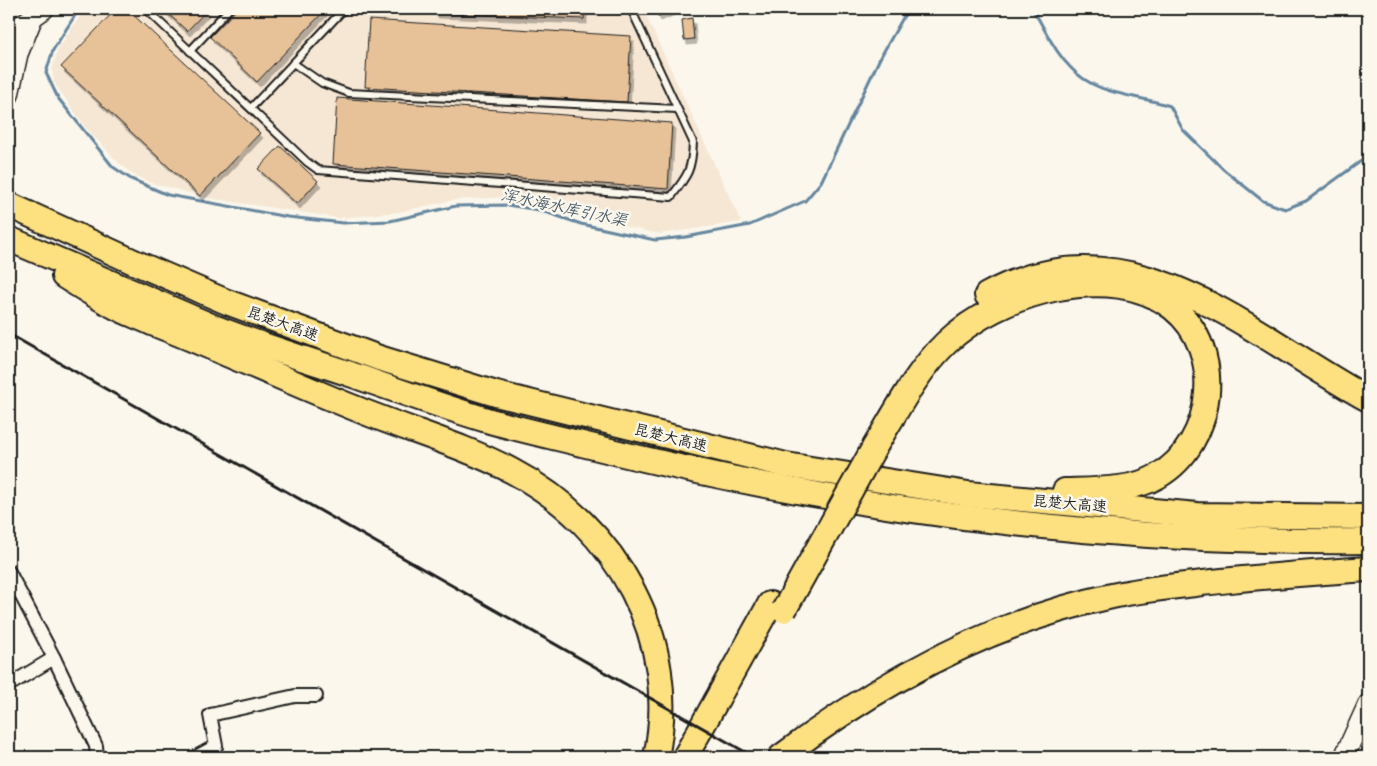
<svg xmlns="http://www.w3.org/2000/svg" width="1377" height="766" font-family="Delius,'LXGW WenKai TC',sans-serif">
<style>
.built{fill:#f5e7d3}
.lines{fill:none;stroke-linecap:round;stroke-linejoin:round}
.stream{stroke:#65869e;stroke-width:3}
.building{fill:#e7c198;stroke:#1c1c1c;filter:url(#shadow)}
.lane-casing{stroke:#1c1c1c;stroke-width:10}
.street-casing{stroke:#1c1c1c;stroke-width:16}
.secondary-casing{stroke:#1c1c1c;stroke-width:22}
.highway-casing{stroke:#1c1c1c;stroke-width:28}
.lane{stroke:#fbf7ec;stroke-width:6}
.street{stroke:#fbf7ec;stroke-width:12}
.secondary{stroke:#fbf7ec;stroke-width:19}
.highway{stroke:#fde080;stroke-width:24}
.rail{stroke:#1c1c1c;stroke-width:3}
.highway-bridge-casing{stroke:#1c1c1c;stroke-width:28;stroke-linecap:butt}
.highway-bridge{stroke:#fde080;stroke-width:24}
.labels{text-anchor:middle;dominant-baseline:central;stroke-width:5;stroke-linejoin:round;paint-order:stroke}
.street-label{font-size:15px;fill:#1c1c1c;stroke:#fbf7ec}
.water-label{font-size:16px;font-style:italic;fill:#465a68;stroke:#fbf7ec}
</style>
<defs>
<filter id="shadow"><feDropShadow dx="3" dy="5" stdDeviation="0" flood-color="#0004"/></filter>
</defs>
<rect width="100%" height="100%" fill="#fbf7ec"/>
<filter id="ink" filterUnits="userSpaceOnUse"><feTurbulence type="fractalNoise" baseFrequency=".02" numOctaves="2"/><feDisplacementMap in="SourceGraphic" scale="10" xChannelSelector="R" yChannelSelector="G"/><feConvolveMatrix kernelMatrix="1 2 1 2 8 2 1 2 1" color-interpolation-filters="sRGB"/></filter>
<g filter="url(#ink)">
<!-- built -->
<path class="built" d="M85,9h558l98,213 -82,12 -85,-19 -34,-12 -32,-6 -55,3 -54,12 -60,6 -131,-20 -56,-15 -20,-9 -16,-14 -31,-33 -31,-45 -2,-12 6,-21z"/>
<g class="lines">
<!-- stream -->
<g class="stream">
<path d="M79,9l-26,41 -7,23 12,25 55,69 18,12 37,16 120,22 55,6 47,-2 66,-15 51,-1 32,5 42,14 74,16 31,-3 64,-12 55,-24 16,-19 59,-124 28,-49"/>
<path d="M1032,9c5,6 8,13 12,20 7,13 16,28 26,38 27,30 66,27 100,39l13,24 40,39 40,32 22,8 21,-8 62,-45"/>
</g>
</g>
<!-- building -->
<g class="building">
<path d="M116,9h11l133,124 -60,63 -139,-129z"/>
<path d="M163,9h45l-21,22z"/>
<path d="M237,9h89l-69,73 -47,-45z"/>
<path d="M435,9h149v10l-149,-6z"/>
<path d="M654,9h20l-16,7z"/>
<path d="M692,18l2,21 -10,1 -2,-20z"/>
<path d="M369,20l262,16 -4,66 -262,-15z"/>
<path d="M337,98l335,25 -4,66 -335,-25z"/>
<path d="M280,146l38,35 -21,23 -39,-35z"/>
</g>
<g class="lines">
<!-- lane casing -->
<g class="lane-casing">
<g id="lane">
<path d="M146,9l161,153 11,8 353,27c17,-22 21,-27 22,-55l-62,-133"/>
<path d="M190,51l39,-42"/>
<path d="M293,63l29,20 27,10 328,16"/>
<path d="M251,108l93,-99"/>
</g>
</g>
<!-- street casing -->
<g class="street-casing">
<g id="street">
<path d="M9,572l45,86 42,88 1,11"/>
<path d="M9,685l45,-27"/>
<path d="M196,757l20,-11 -6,-31 85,-19h21"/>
</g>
</g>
<!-- secondary casing -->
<g class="secondary-casing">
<g id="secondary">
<path d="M9,33l24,-16"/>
<path d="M9,95l9,-41 15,-37 11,-8"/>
<path d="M1344,757l24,-53"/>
</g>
</g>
<!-- highway casing -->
<g class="highway-casing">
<g id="highway">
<path d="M9,205l125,57 93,40 152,56 117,36 290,71 182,29 229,21 171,2"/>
<path d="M9,239c69,29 138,60 207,89 44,17 89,31 134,46 46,16 93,33 140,47 32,9 64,16 96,24 254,64 520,99 782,96"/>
<path d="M64,276c16,10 33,21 50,30 12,7 26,11 38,17 26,10 52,21 77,32 43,18 85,37 128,54 51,21 106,36 155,62 105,55 169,169 144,286"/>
<path d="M987,295c143,-79 263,40 381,104"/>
<path d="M874,448c22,-36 42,-76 72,-105 52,-50 166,-84 227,-35 53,42 42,135 -15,168 -25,15 -65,14 -93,15"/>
<path d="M685,757l85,-153"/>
<path d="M781,757c98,-74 210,-135 331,-161 27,-6 55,-9 83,-12 57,-7 115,-11 173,-15"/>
</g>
</g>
<!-- lane -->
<use href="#lane" class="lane"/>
<!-- street -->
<use href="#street" class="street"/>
<!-- secondary -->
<use href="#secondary" class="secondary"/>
<!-- highway -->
<use href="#highway" class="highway"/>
<!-- rail -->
<path class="rail" d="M9,334l745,423"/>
<!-- highway-bridge casing -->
<g class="highway-bridge-casing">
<path id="highway-bridge" d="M784,610l90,-162"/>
</g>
<!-- highway-bridge -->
<use href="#highway-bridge" class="highway-bridge"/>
</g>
</g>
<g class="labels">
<!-- street labels -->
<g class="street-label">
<text transform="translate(283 323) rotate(20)">昆楚大高速</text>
<text transform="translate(671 437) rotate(14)">昆楚大高速</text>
<text transform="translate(1070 503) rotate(5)">昆楚大高速</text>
</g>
<!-- water labels -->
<g class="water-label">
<text transform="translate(564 207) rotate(12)">浑水海水库引水渠</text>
</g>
</g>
<!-- margin -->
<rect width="1377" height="766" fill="none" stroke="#fbf7ec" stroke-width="30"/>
<rect x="15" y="15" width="1347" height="736" fill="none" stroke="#1c1c1c" stroke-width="2" filter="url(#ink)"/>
</svg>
